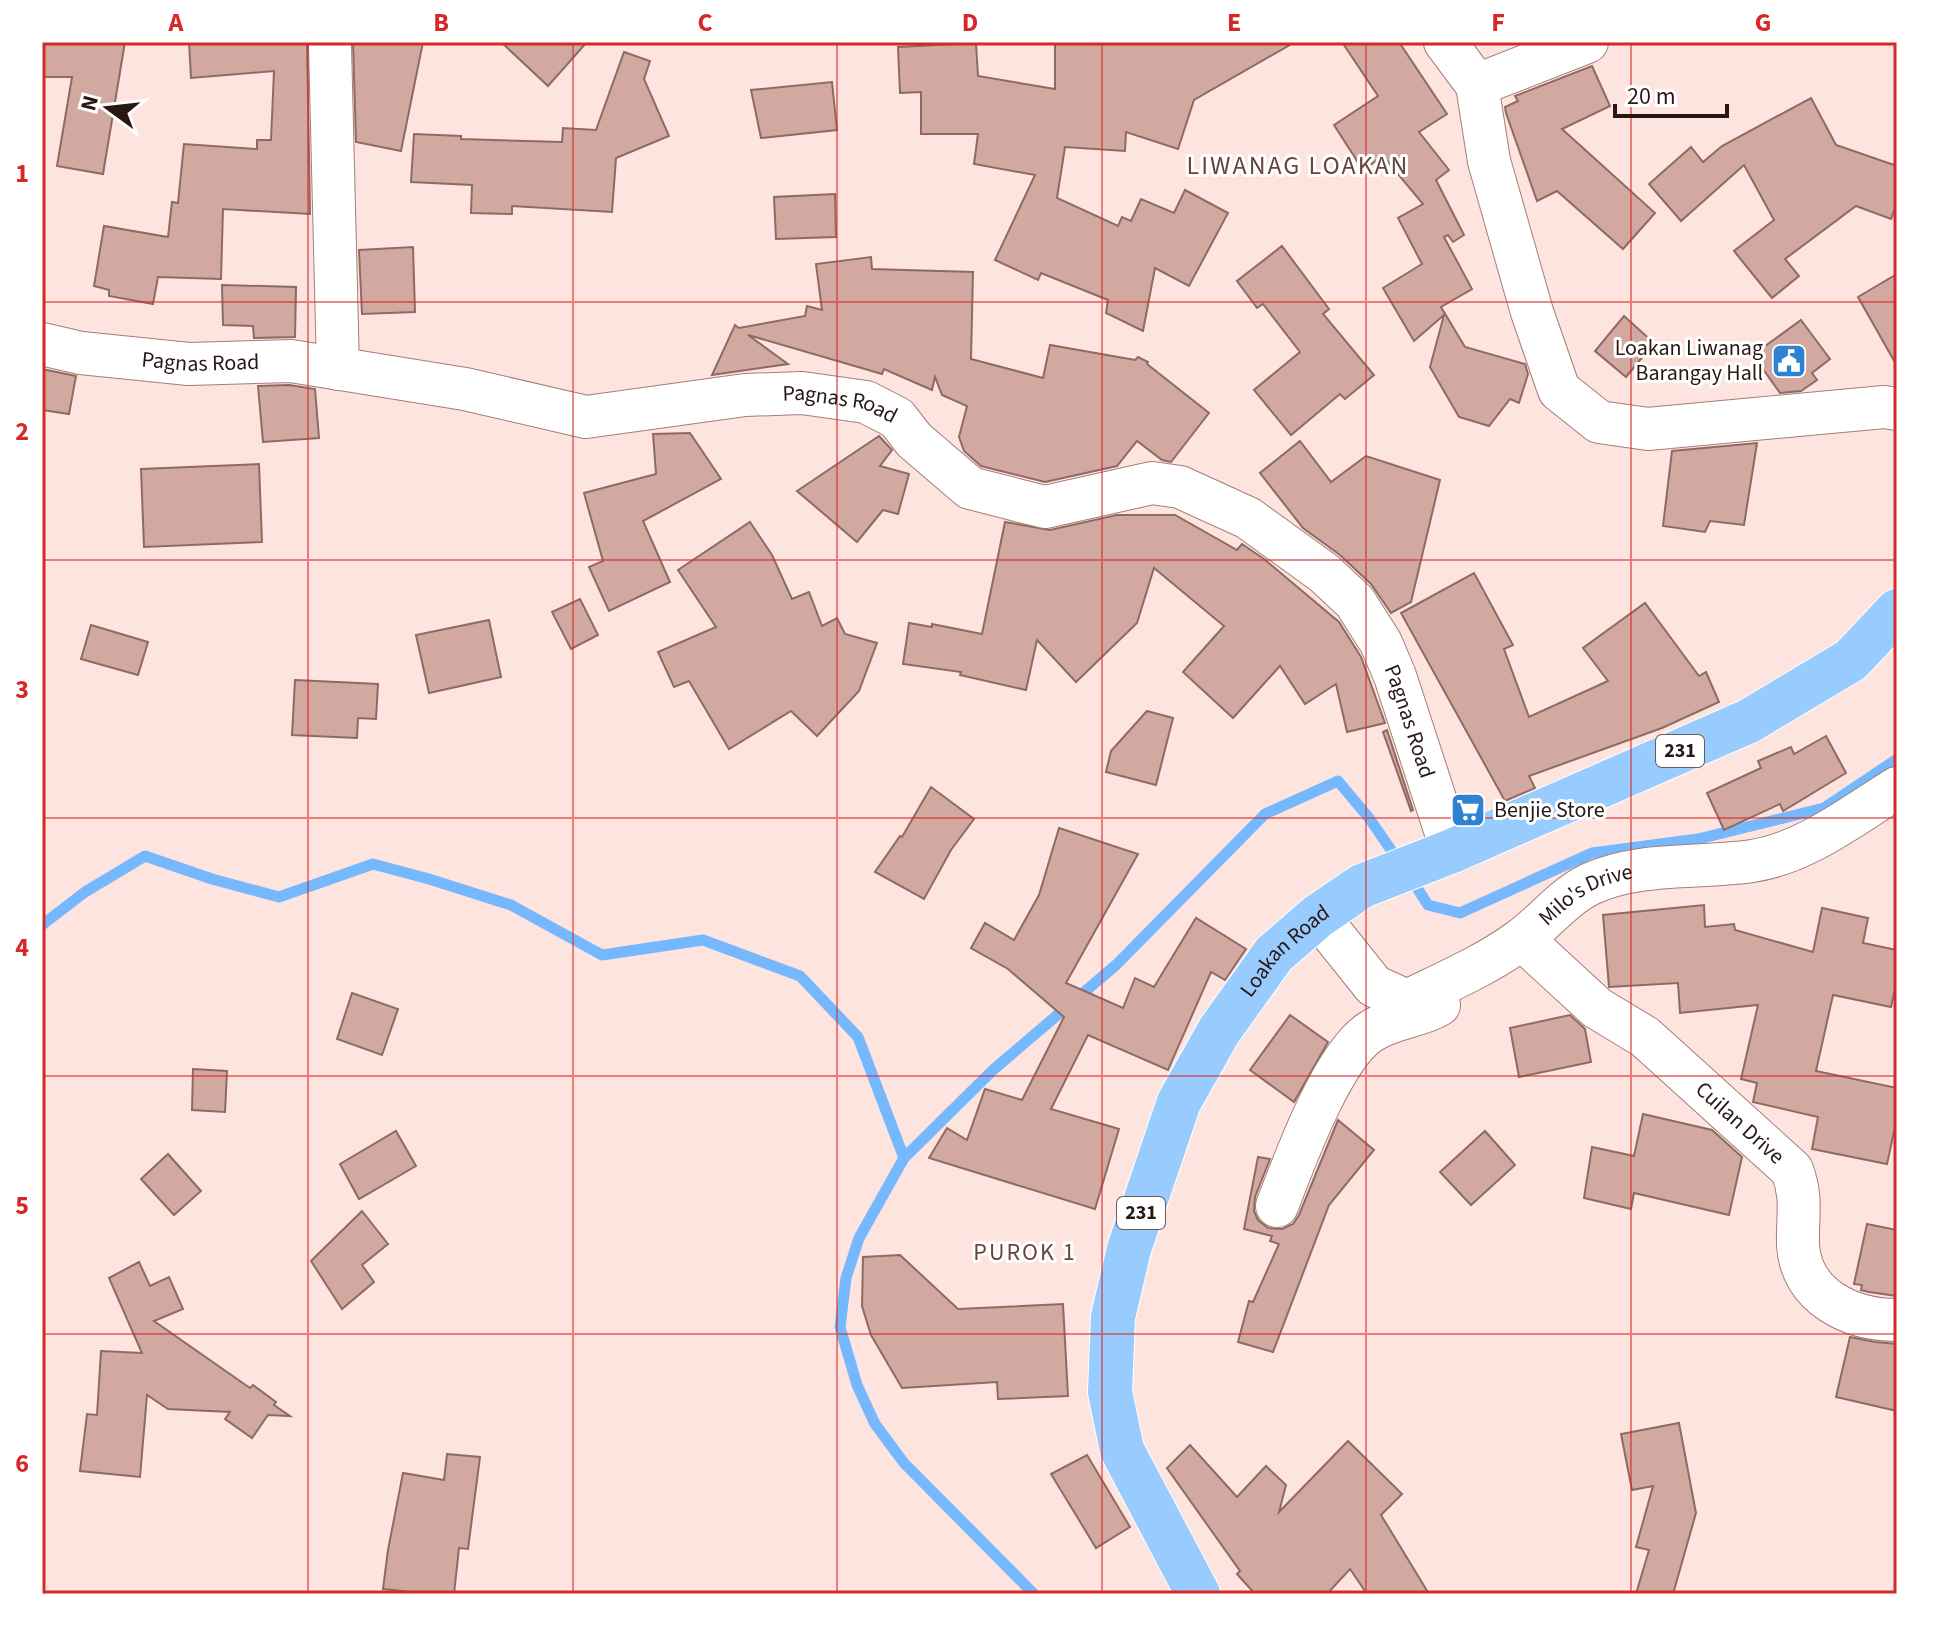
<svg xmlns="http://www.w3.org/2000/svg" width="1939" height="1636" font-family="'Source Sans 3',sans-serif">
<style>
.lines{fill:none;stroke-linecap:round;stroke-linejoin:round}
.stream{stroke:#76b8fe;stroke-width:11}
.building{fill:#d1a9a1;stroke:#8f6a63;stroke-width:2}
.minor-casing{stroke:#a47e77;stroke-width:44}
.major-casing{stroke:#fff;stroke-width:46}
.minor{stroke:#fff;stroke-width:42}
.major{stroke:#98cbfe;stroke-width:44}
.grid{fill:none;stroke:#d62828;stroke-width:2;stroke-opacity:0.55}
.labels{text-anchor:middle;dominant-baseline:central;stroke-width:6;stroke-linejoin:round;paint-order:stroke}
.shield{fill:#fff;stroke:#685d5b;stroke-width:2}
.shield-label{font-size:20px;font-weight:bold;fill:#271815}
.poi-label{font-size:22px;fill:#271815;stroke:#fff;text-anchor:end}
.street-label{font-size:22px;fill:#271815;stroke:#fff}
.neighbourhood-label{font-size:24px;letter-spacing:2px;fill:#68463f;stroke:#fff}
.quarter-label{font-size:26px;letter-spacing:2px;fill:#68463f;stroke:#fff}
.neatline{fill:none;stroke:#d62828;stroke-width:3}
.grid-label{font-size:26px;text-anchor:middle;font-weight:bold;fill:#d62828}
</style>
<rect width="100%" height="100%" fill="#fee4df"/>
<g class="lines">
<!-- stream -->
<g class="stream">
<path d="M1410,877l18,28 32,8 132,-60 106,-14 126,-31 73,-49"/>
<path d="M42,925l43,-33 60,-36 67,23 67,18 94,-33 56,15 82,26 91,50 101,-15 97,36 58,61 46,121"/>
<path d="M1034,1594l-130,-131 -29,-39 -18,-39 -17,-58 6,-49 13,-40 45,-80 89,-88 123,-105 149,-151 73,-33 31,37 31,45"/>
</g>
</g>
<!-- building -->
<g class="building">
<path d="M42,42h83l-22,132 -46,-8 15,-89h-30z"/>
<path d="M189,42h118l3,172 -87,-5 -2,70 -63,-2 -5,27 -44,-8v-6l-15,-4 10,-60 64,11 4,-35 6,1 6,-59 73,5v-9h14l3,-69 -83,7z"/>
<path d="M353,42h70l-22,109 -45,-9z"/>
<path d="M501,42h86l-39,44z"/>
<path d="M1055,42h240l-101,58 -16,49 -52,-17 -1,19 -60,-4 -8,51 61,28 4,-9 9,4 10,-22 33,14 11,-23 43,23 -39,73 -34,-18 -12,63 -37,-18 2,-13 -67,-27 -3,7 -43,-20 40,-85 -61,-11 4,-30h-57v-42l-21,1 -2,-46 78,-4 2,33 77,13z"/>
<path d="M1342,42h57l48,72 -28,18 30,38 -13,10 28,55 -11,7 -5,-7 -4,2 28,52 -31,18 24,40 60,17 3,10 -9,29 -9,-4 -21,27 -30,-9 -29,-50 14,-52 -30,26 -31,-53 39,-24 -24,-46 25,-14 -40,-48 -20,14 -29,-45 44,-29z"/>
<path d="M624,52l26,9 -6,18 25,57 -53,22 -4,54 -100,-6v8l-41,-1 1,-28 -61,-3 3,-48 47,2v3l101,3 1,-14 33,2z"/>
<path d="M1592,66l18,40 -48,23 93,84 -32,36 -66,-58 -20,10 -31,-88 -1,-6 13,-6 -3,-5z"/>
<path d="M832,82l5,48 -76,8 -10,-48z"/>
<path d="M1811,98l25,47 61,21v37l-6,16 -35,-13 -71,53 14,17 -27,22 -38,-47 40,-31 -30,-55 -63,56 -32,-37 42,-37 12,15 19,-16z"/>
<path d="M835,194l1,43 -60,2 -2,-42z"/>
<path d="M1282,246l47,63 -6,5 51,61 -29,24 -5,-5 -49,41 -37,-45 46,-38 -37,-48 -6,4 -20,-27z"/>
<path d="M413,247l2,65 -53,2 -3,-64z"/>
<path d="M871,257l1,12 101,3 -2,87 72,19 7,-33 85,15 3,-3 10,5 -1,2 62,49 -38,49 -9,-2 -25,-19 -20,25 -72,16 -64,-16 -17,-15 -5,-14 8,-31 -25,-11 -7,-18 -3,13 -48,-21 -2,5 -134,-39 40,29 -76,11 23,-50 4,3 66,-12 2,-10 15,4 -6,-46z"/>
<path d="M1897,274v92l-39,-69z"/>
<path d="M222,285l74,2 -1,50 -41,1 -1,-12 -30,-1z"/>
<path d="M1624,316l30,27 -28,34 -31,-26z"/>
<path d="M1801,320l29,39 -18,14 5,7 -16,11 -21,2 -27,-38z"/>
<path d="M42,369l34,7 -7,38 -27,-4z"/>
<path d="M289,385l26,4 4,49 -56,4 -5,-56z"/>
<path d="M690,433l31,46 -78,42 27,61 -61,29 -20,-44 14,-6 -19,-68 72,-19 -3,-40z"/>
<path d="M879,436l13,14 -12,16 29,8 -11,40 -15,-4 -26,32 -60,-51z"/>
<path d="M1300,441l31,41 35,-26 74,24 -29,122 -20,11 -20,-29 -31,-29 -37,-27 -43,-55z"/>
<path d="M1757,443l-13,82 -34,-4 -5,11 -42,-6 9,-75z"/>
<path d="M259,464l3,78 -118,5 -3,-78z"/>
<path d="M1117,515h58l62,35 5,-6 22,15 75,63 22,35 24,66 -38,9 -11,-48 -31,20 -25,-38 -47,52 -50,-46 41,-46 -70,-58 -17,55 -61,59 -39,-42 -11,50 -66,-15 1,-3 -58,-8 6,-41 23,4v-3l50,10 23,-112 45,8z"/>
<path d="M750,522l22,33 20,44 17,-7 13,34 15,-8 8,16 32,9 -18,48 -42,45 -26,-25 -62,38 -40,-68 -15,6 -16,-35 58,-25 -38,-57z"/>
<path d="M1474,573l39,72 -9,4 25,68 79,-36 -25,-33 62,-45 54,73 7,-4 13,30 -57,26 -133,48 6,12 -30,13 -104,-188z"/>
<path d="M580,599l18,36 -27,14 -19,-37z"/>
<path d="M489,620l12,57 -72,16 -13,-58z"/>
<path d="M91,625l57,17 -10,33 -57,-16z"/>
<path d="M295,680l83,4 -2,35 -18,-1 -1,20 -65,-3z"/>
<path d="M1147,711l26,7 -17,67 -50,-13 5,-21z"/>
<path d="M1387,730l26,80 -2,1 -28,-79z"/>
<path d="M1826,736l20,37 -63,38 -3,-7 -56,26 -17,-37 54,-25 -3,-7 33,-14 3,7z"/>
<path d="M931,787l43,32 -23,31 -27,49 -49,-27 25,-36 2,1z"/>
<path d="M1059,828l79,26 -72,129 57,25 12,-30 19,9 42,-69 50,31 -21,31 -14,-8 -43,98 -80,-35 -37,74 68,20 -24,80 -166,-51 18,-30 20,12 18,-51 37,11 42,-83 -56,-48 -37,-21 14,-25 29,17 25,-45z"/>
<path d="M1704,905l1,22 29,-3 1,6 78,22 9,-44 46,10 -5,25 34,7v30l-6,27 -58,-12 -17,76 81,17v30l-10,46 -75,-15 6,-32 -65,-15 4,-19 -16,-4 17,-74 -78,8 -2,-30 -69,4 -6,-72z"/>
<path d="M352,993l46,16 -16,46 -45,-16z"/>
<path d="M1290,1015l38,27 -34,60 -44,-32z"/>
<path d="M1570,1015l15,14 6,33 -72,15 -9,-49z"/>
<path d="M193,1069l34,2 -2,41 -33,-2z"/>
<path d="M1643,1114l69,16 30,27 -13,58 -95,-22 -3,16 -47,-11 8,-51 42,9z"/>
<path d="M1338,1120l36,30 -45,55 -56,147 -35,-10 11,-41 4,1 26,-58 -9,-3 2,-5 -28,-7 14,-72 12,2 -15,38 -1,14 4,9 10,8 14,1 11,-5 6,-9z"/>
<path d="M396,1131l20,35 -57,33 -19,-35z"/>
<path d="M1485,1131l30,34 -44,40 -31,-33z"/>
<path d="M168,1154l33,37 -27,24 -33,-36z"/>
<path d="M362,1211l26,33 -26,21 12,17 -32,27 -31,-48z"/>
<path d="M1867,1224l30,6v66l-28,-4 -8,-2 1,-5 -8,-1z"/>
<path d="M900,1255l58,54 105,-5 5,92 -70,3 -1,-17 -95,6 -31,-53 -9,-29 1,-49z"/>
<path d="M139,1262l11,24 19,-9 14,32 -29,12 96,67 3,-3 23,17 -2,3 16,11 -22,-1 -16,23 -27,-19 5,-7 -62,-3 -21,-14 -7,82 -60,-6 7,-57 10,1 4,-64 41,2 -33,-75z"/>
<path d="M1850,1337l25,5 22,2v67l-61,-14z"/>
<path d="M1679,1423l17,90 -23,81h-37l13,-44 -13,-3 17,-61 -21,4 -11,-56z"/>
<path d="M1348,1441l54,53 -21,21 48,79h-62l-17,-25 -23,25h-72l-18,-20 3,-3 -73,-103 23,-23 47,52 29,-31 20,19 -7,27z"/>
<path d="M447,1454l33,3 -12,92 -9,-1 -5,46h-43v-2l-28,-3 5,-39 15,-77 41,7z"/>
<path d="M1087,1455l43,72 -34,21 -45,-74z"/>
</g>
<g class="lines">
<!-- minor casing -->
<g class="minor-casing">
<g id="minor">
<path d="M1445,42l32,43 12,76 43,151 27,78 40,32 49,7 236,-22 13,2"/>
<path d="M330,46l8,323"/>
<path d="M1477,85l110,-43"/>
<path id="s1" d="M42,344l39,9 108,11 102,-3 174,28 121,28 159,-22 57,-2 64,9 31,16 17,22 56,48 43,11 32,8 107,-24 28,4 68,31 76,55 31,29 26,41 14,33 57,175"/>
<path id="s2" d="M1318,916l56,70 33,15c39,-19 77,-35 112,-60 25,-18 43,-43 71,-57 50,-23 109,-15 162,-23 53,-8 100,-45 145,-73"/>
<path id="s3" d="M1522,939l75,69 48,29 147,133c11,29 5,46 6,75 3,52 53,75 99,75"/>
<path d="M1277,1206c17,-44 55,-149 93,-174 22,-15 50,-15 69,-27"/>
</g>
</g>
<!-- major casing -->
<g class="major-casing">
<g id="major">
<path id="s4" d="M1198,1594l-76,-144 -12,-58 3,-75 16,-68 50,-147 40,-71 55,-77 44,-38 44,-30 90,-35 297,-130 102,-61 46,-49"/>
</g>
</g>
<!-- minor -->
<use href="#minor" class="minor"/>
<!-- major -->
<use href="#major" class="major"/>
</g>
<!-- grid -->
<path class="grid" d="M308,42v1552M573,42v1552M837,42v1552M1102,42v1552M1366,42v1552M1631,42v1552M42,302h1855M42,560h1855M42,818h1855M42,1076h1855M42,1334h1855"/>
<!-- icons -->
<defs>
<g id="civic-square" transform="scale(1.8)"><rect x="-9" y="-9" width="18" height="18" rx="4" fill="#2f82d1" stroke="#fff"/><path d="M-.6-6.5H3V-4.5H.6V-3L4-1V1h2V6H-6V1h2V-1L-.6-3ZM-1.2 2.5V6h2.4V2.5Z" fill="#fff"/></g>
<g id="supermarket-square" transform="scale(1.8)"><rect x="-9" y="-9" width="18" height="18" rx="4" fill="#2f82d1" stroke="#fff"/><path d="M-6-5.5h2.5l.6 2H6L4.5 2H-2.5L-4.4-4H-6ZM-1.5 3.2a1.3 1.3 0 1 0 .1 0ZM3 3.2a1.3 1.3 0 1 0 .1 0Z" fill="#fff"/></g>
</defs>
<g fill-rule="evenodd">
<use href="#civic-square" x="1789" y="361"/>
<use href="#supermarket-square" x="1468" y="810"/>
</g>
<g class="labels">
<!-- shield labels -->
<g class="shield">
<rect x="1656" y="735" width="48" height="32" rx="6"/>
<rect x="1117" y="1197" width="48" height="32" rx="6"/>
</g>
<g class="shield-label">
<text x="1680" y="751">231</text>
<text x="1141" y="1213">231</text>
</g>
<!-- poi labels -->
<g class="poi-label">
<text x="1763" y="348">Loakan Liwanag<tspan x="1763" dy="25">Barangay Hall</tspan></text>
<text x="1494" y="810" text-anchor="start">Benjie Store</text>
</g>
<!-- street labels -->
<g class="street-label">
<text stroke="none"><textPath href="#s1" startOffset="160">Pagnas Road</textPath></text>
<text stroke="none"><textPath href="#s1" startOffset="808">Pagnas Road</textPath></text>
<text stroke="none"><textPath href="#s1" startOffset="1528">Pagnas Road</textPath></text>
<text stroke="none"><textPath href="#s2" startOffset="336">Milo's Drive</textPath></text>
<text stroke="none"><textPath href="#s4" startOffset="708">Loakan Road</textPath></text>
<text stroke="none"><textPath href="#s3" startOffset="286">Cuilan Drive</textPath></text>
</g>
<!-- neighbourhood labels -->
<g class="neighbourhood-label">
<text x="1025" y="1252">PUROK 1</text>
</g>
<!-- quarter labels -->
<g class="quarter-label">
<text x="1298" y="165">LIWANAG LOAKAN</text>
</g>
</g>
<!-- border -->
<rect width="1939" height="1636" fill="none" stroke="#ffffff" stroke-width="88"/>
<!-- north arrow -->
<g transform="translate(108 108) rotate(285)" stroke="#ffffff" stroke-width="6" paint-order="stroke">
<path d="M0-6L14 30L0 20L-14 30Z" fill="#271815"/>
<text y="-12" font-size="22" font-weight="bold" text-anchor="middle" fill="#271815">N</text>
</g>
<!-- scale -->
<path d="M1615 104v12h112v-12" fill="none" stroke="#271815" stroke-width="4"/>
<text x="1627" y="104" font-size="24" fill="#271815" stroke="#ffffff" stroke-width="6" paint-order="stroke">20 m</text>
<rect x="44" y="44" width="1851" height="1548" class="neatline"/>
<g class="grid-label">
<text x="176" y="31">A</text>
<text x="441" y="31">B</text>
<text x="705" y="31">C</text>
<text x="970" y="31">D</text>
<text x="1234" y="31">E</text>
<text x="1498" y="31">F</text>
<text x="1763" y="31">G</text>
<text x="22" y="182">1</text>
<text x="22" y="440">2</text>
<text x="22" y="698">3</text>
<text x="22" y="956">4</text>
<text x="22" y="1214">5</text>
<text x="22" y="1472">6</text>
</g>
</svg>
